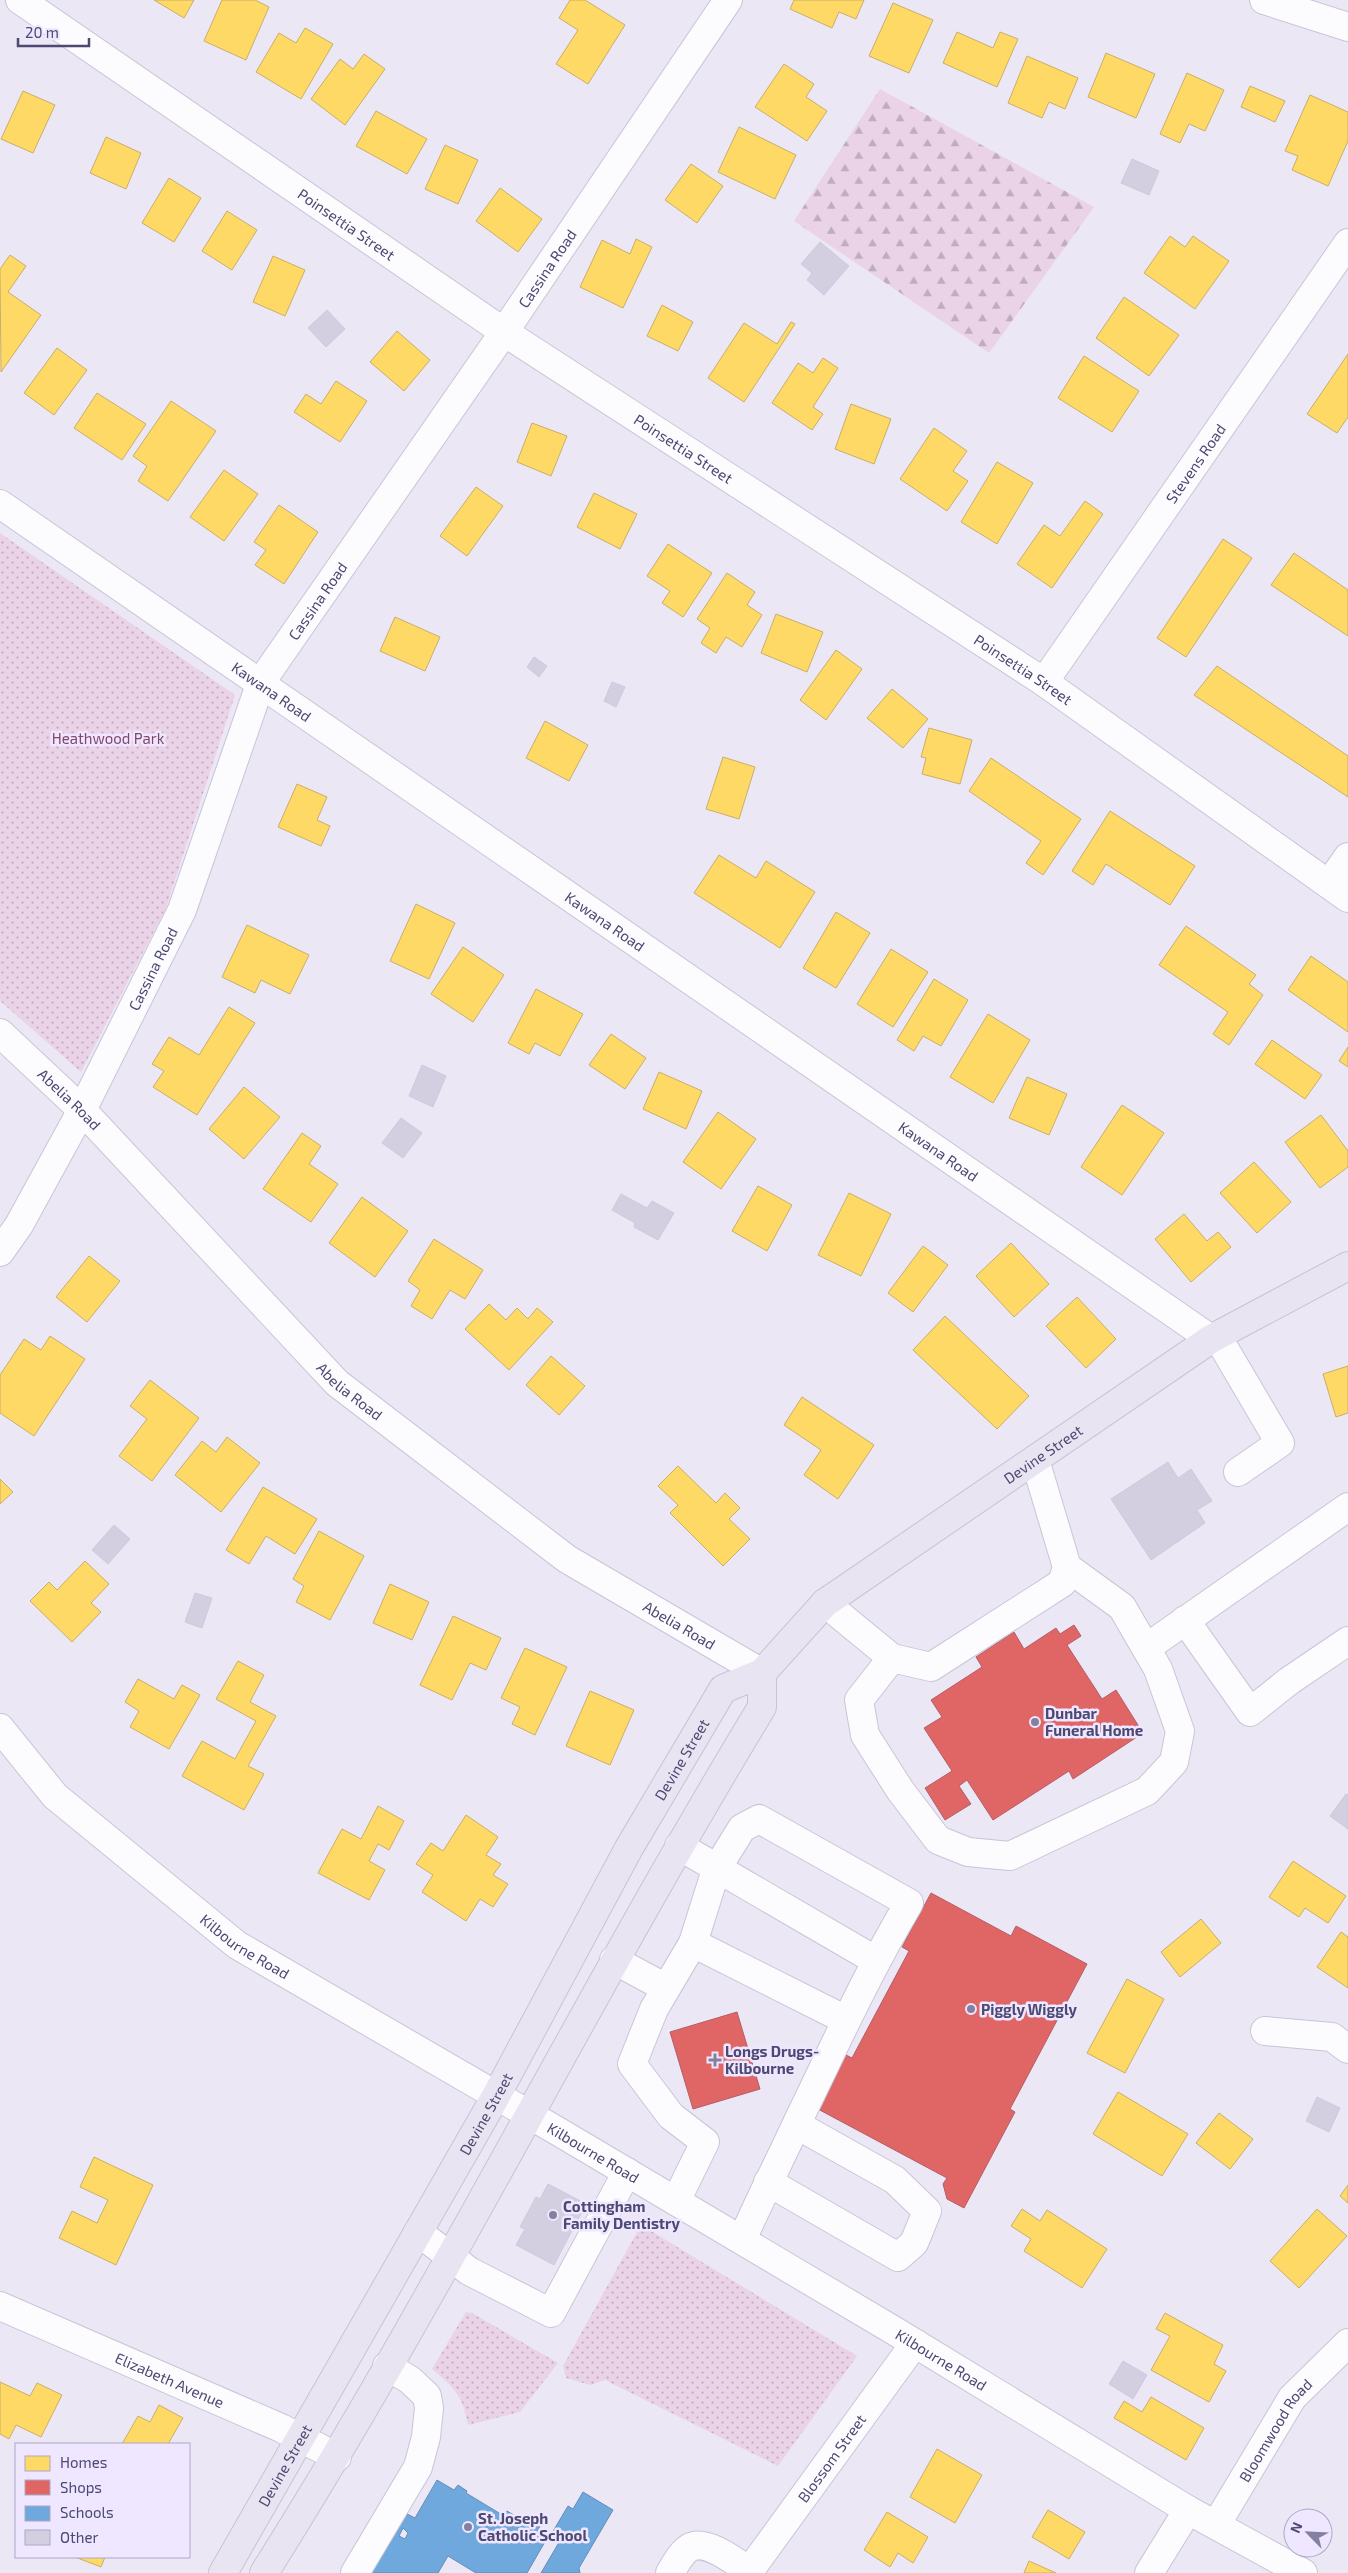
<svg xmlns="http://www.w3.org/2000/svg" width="1348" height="2573" font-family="'Exo 2',sans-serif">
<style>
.forest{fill:url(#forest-firs)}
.park{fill:url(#park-dots)}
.homes{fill:#ffd966;stroke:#c9ae6a}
.shops{fill:#e06666;stroke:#b45d6a}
.schools{fill:#6fa8dc;stroke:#648cbc;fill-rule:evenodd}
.building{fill:#d3cfe1;stroke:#cdcade}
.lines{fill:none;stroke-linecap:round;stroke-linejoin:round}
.minor-casing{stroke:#c9c5d7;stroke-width:30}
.major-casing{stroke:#c6c4d4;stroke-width:30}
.minor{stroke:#fcfbfe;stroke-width:28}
.major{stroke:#e9e4f2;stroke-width:28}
.poi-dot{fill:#8480a0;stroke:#eee7ff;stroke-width:2}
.labels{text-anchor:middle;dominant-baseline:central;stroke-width:5;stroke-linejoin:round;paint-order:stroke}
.street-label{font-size:15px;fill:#4c4972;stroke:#eee7ff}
.park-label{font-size:15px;fill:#83476a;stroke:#eee7ff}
.poi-label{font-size:15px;font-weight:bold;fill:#4c4972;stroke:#eee7ff;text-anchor:start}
</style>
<defs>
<pattern id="forest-firs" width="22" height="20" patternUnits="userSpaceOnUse" patternTransform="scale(1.25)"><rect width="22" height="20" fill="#ead2e7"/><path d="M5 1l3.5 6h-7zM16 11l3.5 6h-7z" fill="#c0acc0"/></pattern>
<pattern id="park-dots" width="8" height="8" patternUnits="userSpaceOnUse" patternTransform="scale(1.25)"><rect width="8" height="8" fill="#ead2e7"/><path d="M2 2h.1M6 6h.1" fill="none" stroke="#c0acc0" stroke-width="1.8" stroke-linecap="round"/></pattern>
</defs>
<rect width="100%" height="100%" fill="#ece7f5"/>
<!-- forest -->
<path class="forest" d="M880,89l214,118 -105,146 -195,-132z"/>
<!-- park -->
<g class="park">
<path d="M0,533l235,162 -69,213 -85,164 -81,-71z"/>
<path d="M641,2225l216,131 -79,110 -173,-86 -15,5 -24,-7 -3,-12z"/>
<path d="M466,2312l6,1 86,50 -38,49 -52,13c-5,-29 -14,-38 -36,-56z"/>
</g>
<!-- homes -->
<g class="homes">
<path d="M154,0h40l-10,18z"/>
<path d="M222,0h33l14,7 -23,53 -42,-19z"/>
<path d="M570,0h15l40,25 -37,59 -32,-20 22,-34 -19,-12z"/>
<path d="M794,0h70l-8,19 -17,-7 -7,16 -42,-19z"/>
<path d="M893,3l40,17 -24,53 -40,-17z"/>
<path d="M305,28l28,16 -32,55 -45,-27 23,-39 17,10z"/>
<path d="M957,32l36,16 7,-16 18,7 -21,48 -54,-24z"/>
<path d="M1106,53l49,21 -19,44 -48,-21z"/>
<path d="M364,54l21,15 -40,56 -34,-26 29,-40 13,10z"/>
<path d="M1027,56l51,22 -13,31 -16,-7 -7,16 -34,-15z"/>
<path d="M784,64l30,20 -8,13 21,14 -20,30 -52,-34z"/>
<path d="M1187,73l37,17 -19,41 -16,-7 -9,19 -20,-9z"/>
<path d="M1250,86l35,15 -10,21 -34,-15z"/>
<path d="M23,91l32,14 -22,48 -32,-14z"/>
<path d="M1310,95l38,17v29l-20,45 -36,-16 6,-14 -13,-5z"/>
<path d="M376,111l51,28 -20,35 -51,-28z"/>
<path d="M739,127l57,28 -21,44 -57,-27z"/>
<path d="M106,137l35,16 -15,36 -36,-16z"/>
<path d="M445,145l33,15 -20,44 -33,-15z"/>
<path d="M691,164l32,22 -26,37 -32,-23z"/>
<path d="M169,178l32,20 -27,44 -32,-19z"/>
<path d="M500,188l42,31 -24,33 -42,-31z"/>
<path d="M227,211l30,19 -25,40 -30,-19z"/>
<path d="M1170,236l15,11 8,-11 36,25 -34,48 -51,-36z"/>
<path d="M636,239l16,8 -29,61 -43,-21 22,-47 28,14z"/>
<path d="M10,255l16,11 -18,26 33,23 -40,57 -1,-103z"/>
<path d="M273,256l32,14 -20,46 -32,-14z"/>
<path d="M1124,297l55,38 -30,41 -53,-38z"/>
<path d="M662,305l31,17 -15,29 -31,-15z"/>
<path d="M791,322l4,2 -51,78 -36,-24 36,-55 33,21z"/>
<path d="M397,331l33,29 -26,31 -34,-29z"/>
<path d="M57,348l30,22 -33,45 -30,-22z"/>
<path d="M1348,354v63l-11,16 -30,-19z"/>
<path d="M1084,356l55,35 -27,41 -54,-34z"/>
<path d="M823,358l15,10 -25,39 10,7 -11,16 -40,-27 26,-40 15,10z"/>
<path d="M336,381l31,20 -27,41 -46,-30 12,-18 15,10z"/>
<path d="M97,393l49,31 -24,36 -48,-32z"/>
<path d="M171,401l45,30 -48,70 -30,-20 9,-15 -14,-10z"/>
<path d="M851,404l40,15 -17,45 -39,-15z"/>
<path d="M532,423l35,13 -16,40 -34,-14z"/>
<path d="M934,428l33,23 -14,20 15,10 -21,30 -47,-32z"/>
<path d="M997,462l36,21 -36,61 -36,-22z"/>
<path d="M224,470l34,24 -34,47 -34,-24z"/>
<path d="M476,487l27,19 -36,50 -27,-20z"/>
<path d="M594,493l43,21 -17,35 -43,-22z"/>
<path d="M1085,501l18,13 -51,74 -35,-24 27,-39 16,11z"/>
<path d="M279,505l39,27 -34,52 -29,-19 11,-15 -12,-8z"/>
<path d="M1223,539l29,19 -66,99 -29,-19z"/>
<path d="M668,544l44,29 -29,44 -21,-14 8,-12 -23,-15z"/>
<path d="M1294,553l54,37v46l-77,-51z"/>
<path d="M727,573l28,19 -8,13 15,10 -20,32 -16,-10 -10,16 -15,-10 9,-15 -13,-9z"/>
<path d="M776,614l47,18 -16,40 -46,-19z"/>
<path d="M395,617l45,20 -15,34 -45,-20z"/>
<path d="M836,650l26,19 -36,51 -26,-20z"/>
<path d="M1217,666l131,90v41l-154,-102z"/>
<path d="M892,689l36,30 -25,29 -36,-30z"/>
<path d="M545,721l43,24 -19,36 -43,-23z"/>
<path d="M929,728l43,12 -12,44 -38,-10 4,-16 -5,-1z"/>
<path d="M723,757l32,10 -16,52 -33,-10z"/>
<path d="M991,758l90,61 -38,56 -17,-12 15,-22 -72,-50z"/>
<path d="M297,784l30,13 -10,23 13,6 -9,20 -43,-19z"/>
<path d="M1110,811l85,55 -25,39 -64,-41 -13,21 -21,-14z"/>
<path d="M719,855l37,23 10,-17 49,31 -35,56 -86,-55z"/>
<path d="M416,904l39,19 -26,56 -39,-18z"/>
<path d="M836,912l34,21 -34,55 -33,-20z"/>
<path d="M247,925l62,30 -19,39 -29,-14 -6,13 -33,-16z"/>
<path d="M1186,926l70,49 -7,9 14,11 -34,50 -16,-11 15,-22 -69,-47z"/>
<path d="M463,947l41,28 -31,47 -42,-28z"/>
<path d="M891,949l37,23 -35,55 -36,-23z"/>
<path d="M1311,956l37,26v50l-60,-42z"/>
<path d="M934,979l34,21 -27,46 -18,-10 -9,15 -17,-11z"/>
<path d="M536,989l47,25 -23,42 -25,-13 -6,11 -21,-11z"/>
<path d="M229,1007l26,16 -58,92 -44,-28 11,-16 -12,-7 17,-27 30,18z"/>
<path d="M988,1014l42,26 -37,63 -43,-26z"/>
<path d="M611,1034l35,24 -21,31 -36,-24z"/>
<path d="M1272,1040l50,35 -17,24 -50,-35z"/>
<path d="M1348,1047v20l-9,-6z"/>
<path d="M659,1072l43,19 -16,38 -43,-20z"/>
<path d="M1027,1077l40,17 -18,41 -40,-17z"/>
<path d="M244,1087l36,30 -36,42 -35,-30z"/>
<path d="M1122,1105l42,28 -42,62 -41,-28z"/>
<path d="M718,1112l38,27 -35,50 -38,-27z"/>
<path d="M1321,1115l27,36v16l-28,21 -35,-46z"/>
<path d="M302,1133l19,13 -12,18 29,20 -27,38 -48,-33z"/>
<path d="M1254,1162l37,40 -34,31 -37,-40z"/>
<path d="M758,1186l34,19 -25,46 -35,-20z"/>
<path d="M849,1193l42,21 -30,62 -43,-21z"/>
<path d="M362,1197l46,34 -33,46 -46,-34z"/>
<path d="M1184,1214l23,27 11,-9 13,15 -40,35 -36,-43z"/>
<path d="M434,1239l49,31 -18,29 -15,-9 -18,29 -21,-13 9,-16 -12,-9z"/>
<path d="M1011,1243l38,41 -35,33 -38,-41z"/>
<path d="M923,1246l25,19 -35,47 -25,-19z"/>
<path d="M89,1256l31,25 -33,41 -31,-25z"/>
<path d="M1077,1297l39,42 -30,29 -40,-42z"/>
<path d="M489,1304l17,16 11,-12 11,11 9,-11 16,14 -44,48 -44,-41z"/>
<path d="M945,1316l84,80 -32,33 -84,-79z"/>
<path d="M50,1336l35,23 -51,77 -34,-23v-38l24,-36 17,11z"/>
<path d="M551,1356l34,30 -26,29 -33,-30z"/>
<path d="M1348,1366v47l-12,4 -13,-43z"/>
<path d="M150,1380l49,38 -47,63 -33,-25 28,-37 -17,-13z"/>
<path d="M802,1397l72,48 -36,54 -34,-24 17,-25 -37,-25z"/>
<path d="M227,1437l33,26 -39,49 -46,-37 27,-34 14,11z"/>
<path d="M678,1466l38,37 9,-10 15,15 -11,11 21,20 -27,27 -53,-53 8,-8 -20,-19z"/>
<path d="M0,1479l13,13 -13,12z"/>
<path d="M263,1487l54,32 -22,35 -29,-18 -17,28 -23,-14z"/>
<path d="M319,1531l45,25 -34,64 -34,-18 8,-16 -11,-7z"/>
<path d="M85,1561l24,23 -18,19 10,9 -29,30 -42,-41 19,-19 8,8z"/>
<path d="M390,1584l39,18 -17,38 -39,-17z"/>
<path d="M453,1616l48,22 -15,32 -16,-7 -18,37 -32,-15z"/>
<path d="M525,1648l42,19 -32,68 -23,-11 8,-17 -19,-9z"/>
<path d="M238,1661l26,14 -14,27 26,14 -28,50 16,8 -20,36 -62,-34 20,-35 33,18 21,-38 -40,-22z"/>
<path d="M138,1679l36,20 8,-14 18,10 -31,54 -39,-22 9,-16 -14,-9z"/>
<path d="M590,1691l44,19 -24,55 -44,-19z"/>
<path d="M378,1806l26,15 -15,29 -11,-6 -9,17 16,9 -16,30 -51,-27 24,-44 19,10z"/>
<path d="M466,1815l32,22 -12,18 15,9 -8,11 15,9 -15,23 -13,-8 -14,22 -44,-29 11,-17 -17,-11 15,-21 12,8z"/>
<path d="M1293,1861l53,35 -18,27 -23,-15 -6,9 -30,-20z"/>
<path d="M1201,1919l20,24 -41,34 -19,-25z"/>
<path d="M1341,1932l7,5v51l-31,-21z"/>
<path d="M1127,1979l37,20 -39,74 -38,-20z"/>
<path d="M1118,2092l70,42 -26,42 -69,-42z"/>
<path d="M1219,2113l34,26 -23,30 -34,-26z"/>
<path d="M94,2157l59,28 -37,80 -57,-27 13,-27 25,12 11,-23 -28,-13z"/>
<path d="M1348,2185v18l-8,-7z"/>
<path d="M1022,2209l18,12 7,-11 60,39 -25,39 -58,-37 7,-12 -20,-13z"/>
<path d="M1317,2209l30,27 -48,52 -29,-27z"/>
<path d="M1165,2313l58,32 -9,19 12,7 -17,31 -58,-32 19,-34 -14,-7z"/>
<path d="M0,2382l30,14 7,-13 25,12 -21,42 -25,-12 -7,14 -9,-5z"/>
<path d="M1151,2397l53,31 -18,32 -72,-42 10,-17 18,11z"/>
<path d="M159,2405l24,13 -15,26h-46l16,-28 12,6z"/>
<path d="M937,2449l45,26 -27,48 -45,-26z"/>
<path d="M1048,2510l37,22 -16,27 -37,-22z"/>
<path d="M887,2512l41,25 -15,26 -15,-10 -8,14 -26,-17z"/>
<path d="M75,2557h30l-4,10z"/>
<path d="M1029,2561l27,12h-32z"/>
</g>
<!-- shops -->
<g class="shops">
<path d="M1074,1625l7,11 -14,9 35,54 14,-9 27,43 -70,46 -4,-8 -76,49 -26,-40 -8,6 12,18 -26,16 -20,-32 27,-17 -28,-43 18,-11 -11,-17 51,-33 -6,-10 38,-25 10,17 32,-21 4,6z"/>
<path d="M931,1893l80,43 5,-10 71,38 -77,145 5,3 -51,96 -17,-9 -4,-15 4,-6 -131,-70 28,-54 8,4 57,-107 -7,-4z"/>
<path d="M737,2012l23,77 -67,20 -23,-77z"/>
</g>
<!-- schools -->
<g class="schools">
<path d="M437,2480l17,10 4,-5 9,6 -1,2 38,23 3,-5 10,6 2,-3 21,12 -4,8 10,6 -19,33h-51l-28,-17 -10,17h-72l39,-60 10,5zM403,2528l5,5 -3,6 -6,-3z"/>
<path d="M583,2492l30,18 -34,58 1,5h-39l20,-34 -9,-6 16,-27 5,3z"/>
</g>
<!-- building -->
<g class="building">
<path d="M1132,159l27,12 -10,24 -28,-12z"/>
<path d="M820,242l29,24 -25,29 -17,-15 5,-7 -11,-9z"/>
<path d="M327,310l18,19 -19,18 -18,-19z"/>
<path d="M534,657l13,9 -8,11 -12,-10z"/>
<path d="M612,682l13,5 -9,20 -12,-6z"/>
<path d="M422,1065l24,11 -13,31 -24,-11z"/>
<path d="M401,1118l21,15 -19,25 -21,-15z"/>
<path d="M621,1194l26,14 5,-7 22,12 -16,27 -24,-13 1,-4 -23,-13z"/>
<path d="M1168,1462l10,16 13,-9 21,32 -15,9 8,13 -54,37 -40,-61z"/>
<path d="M114,1525l16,14 -22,25 -16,-14z"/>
<path d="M195,1593l17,5 -10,30 -17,-6z"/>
<path d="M1346,1794l2,1v34l-18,-13z"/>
<path d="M1317,2097l23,11 -11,24 -23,-11z"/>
<path d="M548,2184l38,20 -32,61 -38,-20 9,-16 -5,-2 16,-30 4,2z"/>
<path d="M1123,2361l24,14 -14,24 -24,-15z"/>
</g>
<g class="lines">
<!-- minor casing -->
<g class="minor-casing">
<g id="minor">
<path id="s1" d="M20,0l484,332 540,350 304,216"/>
<path d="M1264,0l84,27"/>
<path id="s2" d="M0,504l1211,835"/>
<path id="s3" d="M1044,682l304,-439"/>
<path d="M1329,884l19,-27"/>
<path id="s4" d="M0,1033l82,77 255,273 230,176 195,114"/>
<path id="s5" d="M0,1252l19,-27 63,-115 100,-200 79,-228 243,-350 224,-332"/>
<path d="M1217,1336l63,107 -42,29"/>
<path d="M825,1603l67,55 39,9 131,-84 5,-16 -32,-107"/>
<path d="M1185,1620l65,92 39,-31 59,-40"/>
<path d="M1146,1648l202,-141"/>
<path d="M892,1658l-33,42 6,35 35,55 38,50 30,12 42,4 137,-65 27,-29 6,-31 -22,-62 -36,-62 -55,-40"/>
<path id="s6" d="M0,1728l55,68 182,149 317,184 339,201 295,180 115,63"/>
<path d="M679,1846l196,114"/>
<path d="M693,1943l153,77"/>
<path d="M614,1960l52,28"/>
<path d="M1265,2031l67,6 16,12"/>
<path d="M768,2182l130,75 16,-14 13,-32 -32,-31 -98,-55"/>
<path d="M676,2201l29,-59 -34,-26 -39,-52 22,-55 39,-66 23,-73 26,-42 17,-9 150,84c-42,71 -76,146 -112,220 -18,39 -38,78 -55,117"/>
<path d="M418,2232l51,39 82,42 76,-141"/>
<path id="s7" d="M0,2306l281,122 56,29"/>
<path id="s8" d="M1216,2525l76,-127 56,-55"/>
<path d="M355,2573l63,-106 8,-30 3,-29 -2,-12 -17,-16 -23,-14"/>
<path d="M670,2573c5,-8 11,-20 19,-25 16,-10 47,14 60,23"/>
<path id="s9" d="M748,2573l167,-230"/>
<path d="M1149,2573l39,-63"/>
</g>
</g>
<!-- major casing -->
<g class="major-casing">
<g id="major">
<path id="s10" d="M223,2573l273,-477 133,-248 94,-159 39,-16 63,-70 386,-264 137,-73"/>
<path d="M264,2573c178,-282 325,-581 498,-866v-34"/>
</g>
</g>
<!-- minor -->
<use href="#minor" class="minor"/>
<!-- major -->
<use href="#major" class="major"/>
</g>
<!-- markers -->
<g class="poi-dot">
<circle cx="1035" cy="1722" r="5"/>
<circle cx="971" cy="2009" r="5"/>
<path d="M712.5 2052.5h5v5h5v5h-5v5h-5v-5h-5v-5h5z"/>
<circle cx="553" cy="2215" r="5"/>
<circle cx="468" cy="2527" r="5"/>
</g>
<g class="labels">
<!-- street labels -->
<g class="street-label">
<text stroke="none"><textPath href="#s1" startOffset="396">Poinsettia Street</textPath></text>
<text stroke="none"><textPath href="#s5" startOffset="1132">Cassina Road</textPath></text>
<text stroke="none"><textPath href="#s1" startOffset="801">Poinsettia Street</textPath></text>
<text stroke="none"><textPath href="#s3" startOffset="266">Stevens Road</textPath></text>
<text stroke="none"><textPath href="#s5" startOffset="728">Cassina Road</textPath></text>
<text stroke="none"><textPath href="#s1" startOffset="1206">Poinsettia Street</textPath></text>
<text stroke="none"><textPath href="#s2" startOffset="330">Kawana Road</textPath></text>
<text stroke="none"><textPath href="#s2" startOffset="735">Kawana Road</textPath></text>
<text stroke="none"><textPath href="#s5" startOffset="322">Cassina Road</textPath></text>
<text stroke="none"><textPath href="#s4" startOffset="96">Abelia Road</textPath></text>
<text stroke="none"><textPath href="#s2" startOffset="1140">Kawana Road</textPath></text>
<text stroke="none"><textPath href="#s4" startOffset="501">Abelia Road</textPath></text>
<text stroke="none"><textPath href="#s10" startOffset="1416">Devine Street</textPath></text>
<text stroke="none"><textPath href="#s4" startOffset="906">Abelia Road</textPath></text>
<text stroke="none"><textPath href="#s10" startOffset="934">Devine Street</textPath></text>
<text stroke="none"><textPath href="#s6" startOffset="330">Kilbourne Road</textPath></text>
<text stroke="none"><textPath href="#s10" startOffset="529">Devine Street</textPath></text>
<text stroke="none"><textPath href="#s6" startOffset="735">Kilbourne Road</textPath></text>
<text stroke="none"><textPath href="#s6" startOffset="1140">Kilbourne Road</textPath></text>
<text stroke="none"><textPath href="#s7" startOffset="185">Elizabeth Avenue</textPath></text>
<text stroke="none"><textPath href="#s8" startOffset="112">Bloomwood Road</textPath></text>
<text stroke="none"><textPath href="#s9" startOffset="142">Blossom Street</textPath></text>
<text stroke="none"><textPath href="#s10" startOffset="124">Devine Street</textPath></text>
</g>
<!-- park labels -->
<g class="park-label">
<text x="108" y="738">Heathwood Park</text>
</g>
<!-- poi labels -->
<g class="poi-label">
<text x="1045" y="1713">Dunbar<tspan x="1045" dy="17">Funeral Home</tspan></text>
<text x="981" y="2009">Piggly Wiggly</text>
<text x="725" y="2051">Longs Drugs-<tspan x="725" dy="17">Kilbourne</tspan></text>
<text x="563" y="2206">Cottingham<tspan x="563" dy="17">Family Dentistry</tspan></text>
<text x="478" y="2518">St. Joseph<tspan x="478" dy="17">Catholic School</tspan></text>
</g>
</g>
<!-- legend -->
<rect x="15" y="2443" width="175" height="115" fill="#eee7ff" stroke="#ada8c7"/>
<rect x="25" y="2456" width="25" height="15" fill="#ffd966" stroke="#ada8c7"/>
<text x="60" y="2468" font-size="15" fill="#4c4972">Homes</text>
<rect x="25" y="2480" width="25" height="15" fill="#e06666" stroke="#ada8c7"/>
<text x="60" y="2493" font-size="15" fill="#4c4972">Shops</text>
<rect x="25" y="2506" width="25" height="15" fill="#6fa8dc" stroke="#ada8c7"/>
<text x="60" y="2518" font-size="15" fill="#4c4972">Schools</text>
<rect x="25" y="2530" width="25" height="15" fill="#d3cfe1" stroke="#ada8c7"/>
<text x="60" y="2543" font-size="15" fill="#4c4972">Other</text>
<!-- north arrow -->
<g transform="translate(1308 2533) rotate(294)"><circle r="24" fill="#eee7ff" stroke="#ada8c7"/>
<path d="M0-4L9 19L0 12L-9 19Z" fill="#8480a0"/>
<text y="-8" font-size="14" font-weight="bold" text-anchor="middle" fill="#4c4972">N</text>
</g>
<!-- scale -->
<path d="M18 38v8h71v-8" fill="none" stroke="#4c4972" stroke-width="2.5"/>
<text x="25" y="38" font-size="15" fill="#4c4972" stroke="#eee7ff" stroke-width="4" paint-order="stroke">20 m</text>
</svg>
